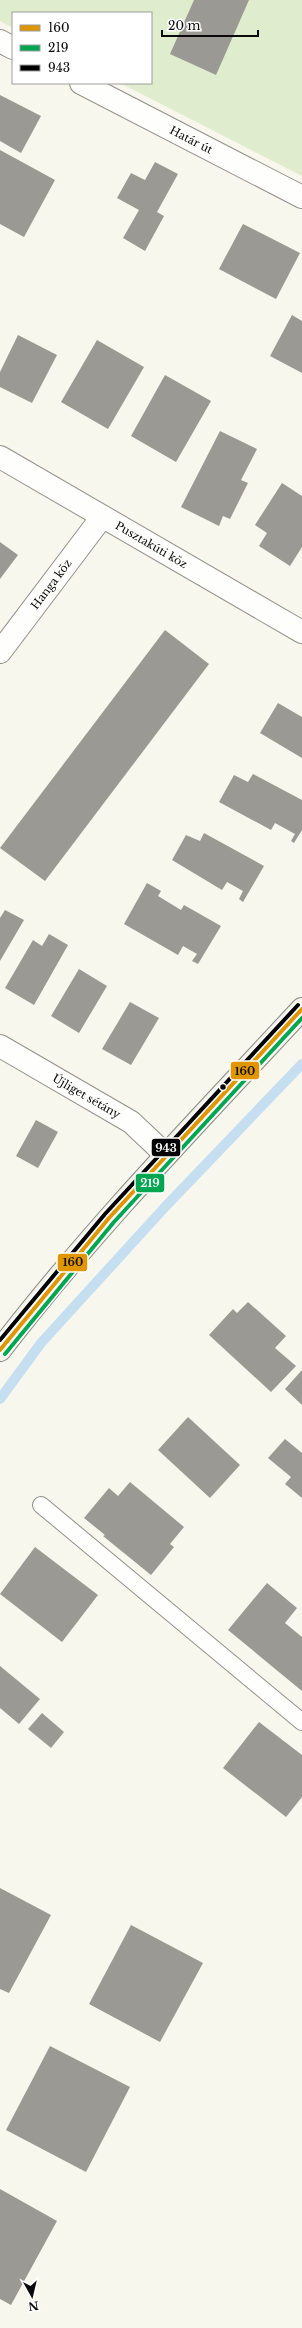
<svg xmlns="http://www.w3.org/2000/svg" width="302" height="2328" font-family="'Libre Baskerville',serif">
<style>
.green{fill:#dfedce}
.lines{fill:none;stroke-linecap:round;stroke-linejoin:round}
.stream{stroke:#c6dff0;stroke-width:10}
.building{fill:#9a9993}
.lane-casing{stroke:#91918c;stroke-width:18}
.street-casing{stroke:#91918c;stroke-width:24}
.secondary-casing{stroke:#888783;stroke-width:24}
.lane{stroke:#fefefc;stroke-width:16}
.street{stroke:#fefefc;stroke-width:22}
.secondary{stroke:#f3f3e8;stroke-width:22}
.bus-1-casing{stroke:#fff;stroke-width:7}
.bus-2-casing{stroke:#fff;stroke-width:7}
.bus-3-casing{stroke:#fff;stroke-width:7}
.bus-1{stroke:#df9601;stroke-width:4}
.bus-2{stroke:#00a651;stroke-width:4}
.bus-3{stroke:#000;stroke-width:4}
.bus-dot{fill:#0a0a0a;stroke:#fff;stroke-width:1.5}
.labels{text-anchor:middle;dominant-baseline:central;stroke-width:4;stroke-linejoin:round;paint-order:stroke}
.street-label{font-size:11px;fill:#0a0a0a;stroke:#fff}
.line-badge{stroke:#fff;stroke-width:1.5}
.badge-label{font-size:11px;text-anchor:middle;font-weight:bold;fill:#fff}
.pale-badge-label{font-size:11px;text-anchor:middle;font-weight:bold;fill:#111}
</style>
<rect width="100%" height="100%" fill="#f8f7ed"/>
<!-- green -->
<path class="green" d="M0,0h302v176l-182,-93h31v-70h-138v15l-13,-7z"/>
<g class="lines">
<!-- stream -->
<path class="stream" d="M0,1399l41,-56 124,-136 137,-143"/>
</g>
<!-- building -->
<g class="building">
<path d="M194,0h55l-33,75 -46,-21z"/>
<path d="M0,95l41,21 -20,37 -21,-12z"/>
<path d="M0,150l55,30 -31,57 -24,-13z"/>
<path d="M155,162l23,12 -21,38 7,4 -19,35 -22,-13 16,-28 -22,-12 14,-25 14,7z"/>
<path d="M243,224l57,29 -24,46 -57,-30z"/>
<path d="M292,315l10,6v52l-32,-17z"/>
<path d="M18,335l39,20 -25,48 -32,-16v-15z"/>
<path d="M97,340l47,27 -36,62 -47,-27z"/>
<path d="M165,375l46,26 -35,61 -45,-26z"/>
<path d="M220,431l37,18 -16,31 7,3 -18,36 -7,-3 -4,10 -38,-19z"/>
<path d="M282,483l20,13v51l-12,19 -31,-20 8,-13 -12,-8z"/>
<path d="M0,542l18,13 -18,24z"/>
<path d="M165,630l44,34 -164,217 -45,-33z"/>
<path d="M278,703l24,14v41l-42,-25z"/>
<path d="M253,774l49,26v30l-8,13 -3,-2 4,-7 -20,-11 -4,7 -52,-28 15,-27 14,7z"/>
<path d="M204,833l60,33 -21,36 -4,-3 4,-8 -16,-9 -5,8 -50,-30 14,-25 14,6z"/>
<path d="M147,883l14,8 -3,5 23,14 3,-5 37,21 -23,38 -6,-3 5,-7 -14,-8 -5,9 -54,-31z"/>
<path d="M5,910l19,10 -24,41v-43z"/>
<path d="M49,934l19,11 -34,60 -29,-17 28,-48 9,6z"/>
<path d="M79,969l28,17 -28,47 -28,-17z"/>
<path d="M130,1002l29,16 -28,47 -29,-16z"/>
<path d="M36,1120l22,12 -20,36 -22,-12z"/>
<path d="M248,1302l38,34 -11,12 21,18 -25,26 -62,-57 24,-26 4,4z"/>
<path d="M302,1370v35l-17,-16z"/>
<path d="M188,1417l52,48 -30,33 -52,-48z"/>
<path d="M285,1439l17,14v45l-17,-14 6,-7 -23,-19z"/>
<path d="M130,1482l54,45 -14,17 4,3 -23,28 -48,-39 2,-1 -21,-17 25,-30 9,8z"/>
<path d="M35,1547l63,48 -36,47 -62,-48z"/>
<path d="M267,1583l30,25 -12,15 17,14v54l-74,-61z"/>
<path d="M0,1666l40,33 -21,25 -19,-16z"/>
<path d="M42,1713l22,19 -13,16 -23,-19z"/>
<path d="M259,1722l43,33v42l-16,20 -63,-49z"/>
<path d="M0,1888l51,27 -42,78 -9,-4z"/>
<path d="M131,1925l72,38 -43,79 -71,-38z"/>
<path d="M50,2046l80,41 -44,85 -80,-42z"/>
<path d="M0,2189l57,32 -46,84 -11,-6z"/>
</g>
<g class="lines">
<!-- lane casing -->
<g class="lane-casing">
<path id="lane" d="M41,1505l261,217"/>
</g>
<!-- street casing -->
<g class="street-casing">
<g id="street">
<path d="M0,41l13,7"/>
<path id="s1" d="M81,83l221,114"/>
<path id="s2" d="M0,457l302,175"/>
<path id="s3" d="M0,652l102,-135"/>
<path id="s4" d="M0,1046l131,76 35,33"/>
</g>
</g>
<!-- secondary casing -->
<g class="secondary-casing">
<path id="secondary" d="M0,1350c93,-121 199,-230 302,-341"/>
</g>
<!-- lane -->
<use href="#lane" class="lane"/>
<!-- street -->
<use href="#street" class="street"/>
<!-- secondary -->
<use href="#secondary" class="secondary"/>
<!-- bus-1 casing -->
<g class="bus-1-casing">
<path id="bus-1" d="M0,1350l109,-132 193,-209"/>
</g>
<!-- bus-2 casing -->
<g class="bus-2-casing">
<path id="bus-2" d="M5,1354l109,-132 188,-204"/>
</g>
<!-- bus-3 casing -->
<g class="bus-3-casing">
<path id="bus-3" d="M0,1340l105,-126 193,-209"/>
</g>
<!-- bus-1 -->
<use href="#bus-1" class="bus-1"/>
<!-- bus-2 -->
<use href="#bus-2" class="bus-2"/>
<!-- bus-3 -->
<use href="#bus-3" class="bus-3"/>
</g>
<!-- markers -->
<circle class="bus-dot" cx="223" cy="1087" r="3.5"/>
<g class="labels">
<!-- street labels -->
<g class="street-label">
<text stroke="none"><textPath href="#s1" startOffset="124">Határ út</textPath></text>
<text stroke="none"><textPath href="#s2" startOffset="175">Pusztakúti köz</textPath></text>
<text stroke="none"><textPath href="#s3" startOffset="85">Hanga köz</textPath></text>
<text stroke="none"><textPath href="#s4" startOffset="100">Újliget sétány</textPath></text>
</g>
</g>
<g class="line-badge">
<rect x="230" y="1061" width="30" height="19" rx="4" fill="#df9601"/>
<rect x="151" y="1138" width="30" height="19" rx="4" fill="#000"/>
<rect x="135" y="1173" width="30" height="20" rx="4" fill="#00a651"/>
<rect x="57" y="1253" width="31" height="19" rx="4" fill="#df9601"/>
</g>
<g class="badge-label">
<text x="166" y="1152">943</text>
<text x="150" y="1187">219</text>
</g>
<g class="pale-badge-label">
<text x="245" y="1075">160</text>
<text x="73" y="1266">160</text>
</g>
<!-- legend -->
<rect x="12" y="12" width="140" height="72" fill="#ffffff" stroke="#9d9d9d"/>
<rect x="20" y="25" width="20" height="6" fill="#df9601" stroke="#9d9d9d"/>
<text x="48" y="32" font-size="12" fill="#0a0a0a">160</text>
<rect x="20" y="45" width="20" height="6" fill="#00a651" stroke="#9d9d9d"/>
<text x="48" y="52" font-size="12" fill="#0a0a0a">219</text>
<rect x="20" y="65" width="20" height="6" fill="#000000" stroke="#9d9d9d"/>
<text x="48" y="72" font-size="12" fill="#0a0a0a">943</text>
<!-- north arrow -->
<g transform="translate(32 2296) rotate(172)" stroke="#ffffff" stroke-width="3" paint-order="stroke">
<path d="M0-3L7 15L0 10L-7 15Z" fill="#0a0a0a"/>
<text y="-6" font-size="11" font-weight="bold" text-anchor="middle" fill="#0a0a0a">N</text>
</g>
<!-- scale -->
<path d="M162 30v6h96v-6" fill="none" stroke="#0a0a0a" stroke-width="2"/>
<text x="168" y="30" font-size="12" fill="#0a0a0a" stroke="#ffffff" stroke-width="3" paint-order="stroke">20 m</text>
</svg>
